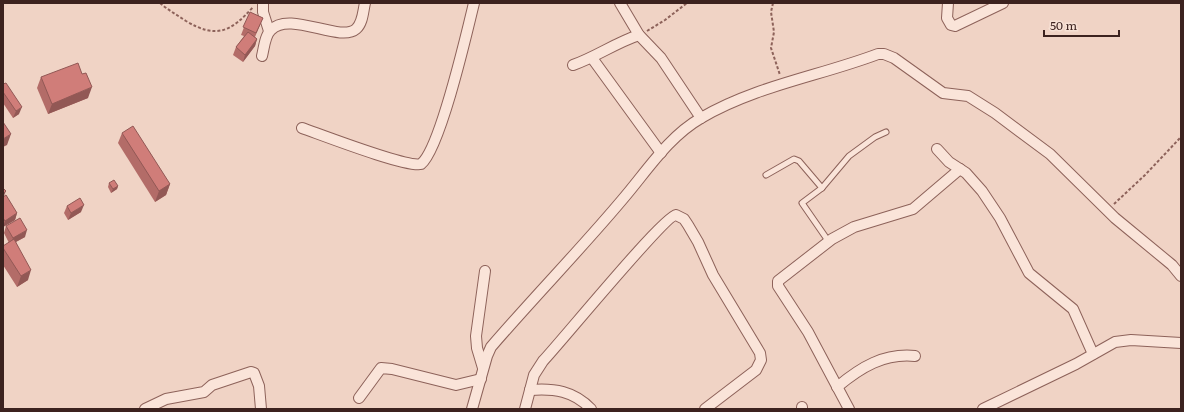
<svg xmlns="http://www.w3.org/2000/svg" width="1184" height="412" font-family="Literata,serif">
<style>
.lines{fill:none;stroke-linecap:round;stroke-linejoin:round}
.service-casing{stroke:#8d625a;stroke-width:7}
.minor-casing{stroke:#8d625a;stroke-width:12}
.path{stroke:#8d625a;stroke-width:2;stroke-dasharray:3 2;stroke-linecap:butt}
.service{stroke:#fae4d9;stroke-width:5}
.minor{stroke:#fae4d9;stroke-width:10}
.wall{fill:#b36c68}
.shaded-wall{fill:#925855}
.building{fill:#d07d79;stroke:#925855}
</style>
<rect width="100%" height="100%" fill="#f0d3c5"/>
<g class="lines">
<!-- service casing -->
<g class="service-casing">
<g id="service">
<path d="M766,175l28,-16 5,2 23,27"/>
<path d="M829,242l-27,-39 20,-15 27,-32 26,-19 11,-5"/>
</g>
</g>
<!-- minor casing -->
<g class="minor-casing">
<g id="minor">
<path d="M263,3v9l6,19"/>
<path d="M620,3l19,32 22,23 40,60"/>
<path d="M948,3l-1,15 4,7 4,1 48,-23"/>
<path d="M262,56c2,-8 3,-21 9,-26 18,-20 69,13 85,-1 7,-6 7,-18 9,-26"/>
<path d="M592,58l69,95"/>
<path d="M573,65c23,-8 42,-22 66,-30"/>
<path d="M302,128c20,7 105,40 119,36 19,-15 46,-132 53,-161"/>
<path d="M937,149l12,13 17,11 16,18 18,27 29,55 44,36 20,45"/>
<path d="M483,368l-6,-20 -1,-12 9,-65"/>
<path d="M837,387c24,-20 47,-34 78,-31"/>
<path d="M530,390c24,-2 44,1 61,19"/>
<path d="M359,398l22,-30 11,1 64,16 25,-6"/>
<path d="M802,407v2"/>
<path d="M145,409l21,-10 38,-7 8,-7 39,-13 3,1 5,13 2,23"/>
<path d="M472,409l15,-53 4,-9c43,-50 89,-97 131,-147 25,-29 46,-63 79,-82 54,-32 119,-42 177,-64h6l10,4 49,35 25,3 27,17 55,41 65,64 57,47 9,11"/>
<path d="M525,409l9,-34 9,-14c18,-19 121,-145 133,-146l8,4 4,6 10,17 15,33 47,78 1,7 -5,10 -51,39"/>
<path d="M849,409l-41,-77 -30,-46v-5l54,-42 22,-12 59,-18 47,-40"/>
<path d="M983,409l93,-45 39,-22 16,-2 50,3"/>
</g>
</g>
<!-- path -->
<g class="path">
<path d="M160,3c8,7 17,12 26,18 30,18 45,11 67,-14"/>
<path d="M773,3l-2,9 3,20 -3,16 9,27"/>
<path d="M647,31l18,-11 22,-17"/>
<path d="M1114,204l31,-29 36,-38"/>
</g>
<!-- service -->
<use href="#service" class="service"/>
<!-- minor -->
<use href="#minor" class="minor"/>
</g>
<!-- wall -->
<g class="wall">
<path d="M250,12l13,6 -8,19 2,2 -2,7 -12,16 -10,-7 3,-8 8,-11 -3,-1z"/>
<path d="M41,77l47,21 -40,16 -11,-26z"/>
<path d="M3,84l16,30 -6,4 -10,-15z"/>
<path d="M122,133l48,51 -4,11 -11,7 -37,-59z"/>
<path d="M109,183l9,3 -1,3 -6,4 -3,-6z"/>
<path d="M3,188l1,8 13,17 -2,7 -12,7z"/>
<path d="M67,206l14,6 -13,8 -4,-7z"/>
<path d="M6,226l19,11 -9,5 12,38 -11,7 -14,-22v-19l6,-3 -5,-10z"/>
</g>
<!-- shaded-wall -->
<g class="shaded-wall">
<path d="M257,39l-2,7 -12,16 2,-7z"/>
<path d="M92,87l-4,11 -40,16 4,-10z"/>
<path d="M22,107l-3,7 -6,4 3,-7z"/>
<path d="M11,134l-4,11 -4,2v-8z"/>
<path d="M170,184l-4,11 -11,7 4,-11z"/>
<path d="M118,186l-1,3 -6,4 2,-4z"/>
<path d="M6,191l-3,7v1v-5z"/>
<path d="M84,205l-3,7 -13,8 3,-7z"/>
<path d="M17,213l-2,7 -12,7 2,-6z"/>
<path d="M27,230l-2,7 -15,8 3,-7z"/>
<path d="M31,270l-3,10 -11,7 4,-11z"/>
</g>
<!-- building -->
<g class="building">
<path d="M250,12l13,6 -7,15 -13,-6z"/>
<path d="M248,32l9,7 -12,16 -9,-8z"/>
<path d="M78,63l4,11 4,-1 6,14 -40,17 -11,-27z"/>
<path d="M6,83l16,24 -6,4 -13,-19v-8z"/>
<path d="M3,122l8,12 -8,5z"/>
<path d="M133,126l37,58 -11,7 -37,-58z"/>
<path d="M114,180l4,6 -5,3 -4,-6z"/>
<path d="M3,188l3,3 -3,3z"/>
<path d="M6,195l11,18 -12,8 -2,-3v-21z"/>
<path d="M80,198l4,7 -13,8 -4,-7z"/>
<path d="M20,218l7,12 -14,8 -7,-12z"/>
<path d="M14,239l17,31 -10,6 -18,-28v-2z"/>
</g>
<!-- border -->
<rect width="1184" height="412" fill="none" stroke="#3c221f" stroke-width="8"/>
<!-- scale -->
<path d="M1044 30v6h75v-6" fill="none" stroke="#3c221f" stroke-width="2"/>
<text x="1050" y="30" font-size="12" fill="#3c221f" stroke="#f7e1d5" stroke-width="3" paint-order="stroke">50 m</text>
</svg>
